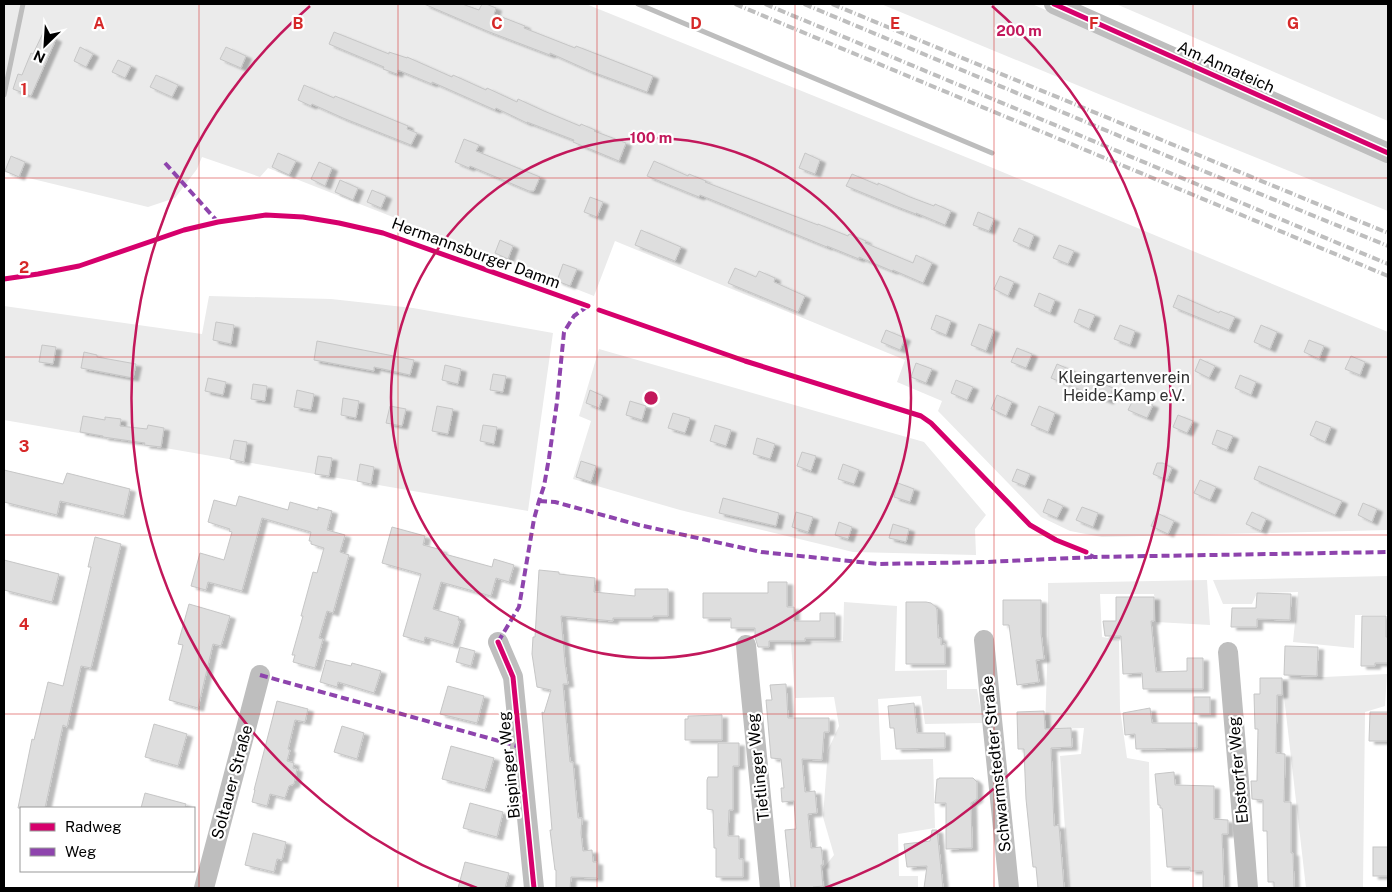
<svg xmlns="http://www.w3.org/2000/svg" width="1392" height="892" font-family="'Public Sans',sans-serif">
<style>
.green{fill:#ebebeb}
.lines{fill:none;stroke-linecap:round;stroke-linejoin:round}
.stream{stroke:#bdbdbd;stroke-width:5}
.building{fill:#dedede;stroke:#c6c6c6;filter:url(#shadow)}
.street{stroke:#bebebe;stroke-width:20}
.rail{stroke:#bebebe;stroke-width:4;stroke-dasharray:8 2.5 1 2.5;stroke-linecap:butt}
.quiet{stroke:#8e44ad;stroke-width:4;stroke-dasharray:8 4;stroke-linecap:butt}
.cycleway-casing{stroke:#fff;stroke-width:8}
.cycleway{stroke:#d6006c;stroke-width:5}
.grid{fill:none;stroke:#d62828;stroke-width:1;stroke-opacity:0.55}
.ring{fill:none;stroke:#c2185b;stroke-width:2.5}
.labels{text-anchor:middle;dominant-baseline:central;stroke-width:4.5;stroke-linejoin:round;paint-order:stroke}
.street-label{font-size:16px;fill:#000;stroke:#fff}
.park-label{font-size:16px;fill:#313131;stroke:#fff}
.grid-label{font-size:16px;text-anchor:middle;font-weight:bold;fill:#d62828;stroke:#fff;stroke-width:4.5;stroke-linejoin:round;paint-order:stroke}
.centre{fill:#c2185b;stroke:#fff;stroke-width:2.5}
.ring-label{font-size:15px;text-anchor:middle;font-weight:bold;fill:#c2185b;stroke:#fff;stroke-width:4.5;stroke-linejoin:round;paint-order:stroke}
</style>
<defs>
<filter id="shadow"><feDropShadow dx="5.5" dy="3" stdDeviation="1" flood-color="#0004"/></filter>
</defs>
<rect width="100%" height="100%" fill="#fff"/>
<!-- green -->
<g class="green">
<path d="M4,4h582l402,162 400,166v198l-286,7 -32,-6 -29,-14 -103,-106 4,-10 -45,-19 8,-22 -290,-119 -21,55 -326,-128 -8,9 -58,-20 -5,12 -22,29 -27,9 -144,-35z"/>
<path d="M881,4h151l356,156v51l-287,-116z"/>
<path d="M1116,4h272v117z"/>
<path d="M209,296l122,3 82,9 140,25 -25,178 -524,-91v-114l198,28z"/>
<path d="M599,349l325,93 62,73 -11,14 1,26 -123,-3 -173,-42 -107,-31 18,-58 -12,-5z"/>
<path d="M1388,576v39h-33l-1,33 -61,-6 5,-50 -41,1 -5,11h-29l-10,-24z"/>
<path d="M1207,580l3,45 -54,-3 -2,-28h-54l2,43 17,3 1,69 7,49 22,4 2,126h-82l-9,-132 21,-2 3,-26 -39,1 3,-93v-53z"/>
<path d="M844,602l53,4 -2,65 52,-1v19h30l6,34 -58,1 -4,-28 -43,3 3,61 52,-1 2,69 -37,6 1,42h19v12h-93l-2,-19 11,-14 -11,-38 5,-67 11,-24 -5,-29 -39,1 -4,-55 52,-2z"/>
<path d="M1387,674l-2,32 -20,6 -2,176h-57l-24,-209z"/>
</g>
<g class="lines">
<!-- stream -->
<g class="stream">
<path d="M638,4l354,149"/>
<path d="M4,95l19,-91"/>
</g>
</g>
<!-- building -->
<g class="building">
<path d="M424,4h38l17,6 3,-6h4l10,4 -2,6 31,12 -1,2 51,20 1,-2 77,30 -6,16 -57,-21 -40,-18v2l-63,-24z"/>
<path d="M334,32l55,22v-2l18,6v-1l45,20 1,-2 33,15 1,-2 30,14 1,-3 26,12 36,15 1,-2 14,6 -1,1 32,12 -7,18 -46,-19 1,-2 -47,-18v1l-31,-15 -1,2 -63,-28v2l-34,-14 -1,4 -14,-5 1,-2 -55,-23z"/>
<path d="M43,33l13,6 -25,57 -18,-7 5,-15 4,1 9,-22 2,1z"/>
<path d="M80,47l13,7 -7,13 -12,-6z"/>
<path d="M226,47l20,9 -5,12 -21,-9z"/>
<path d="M118,60l13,6 -6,12 -13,-6z"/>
<path d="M156,75l22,10 -6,12 -22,-10z"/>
<path d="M304,85l30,13 1,-2 73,30 -1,3 10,4 -6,12 -68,-27 -31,-14 -1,2 -13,-6z"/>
<path d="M464,139l15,6 -3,6 64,26 -6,14h-5l-59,-25 -1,2 -14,-6z"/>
<path d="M278,153l18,8 -7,14 -17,-8z"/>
<path d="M805,153l15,7 -5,14 -16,-6z"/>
<path d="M11,156l14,6 -6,15 -14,-6z"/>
<path d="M654,161l34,15 1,-2 17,7 -1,1 113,43v-1l30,12 1,-2 17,7 -1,2 48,20 3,-8 16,8 -9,20 -30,-13 -1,1 -33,-14v2l-32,-13v1l-127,-52 -1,2 -52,-21z"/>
<path d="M319,162l13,6 -7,18 -14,-7z"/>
<path d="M852,174l26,11v-2l32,14 24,9 1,-2 16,7 -6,14 -29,-12v1l-21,-8 -49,-20z"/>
<path d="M340,180l18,8 -5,12 -18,-8z"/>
<path d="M372,190l14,6 -5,12 -14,-6z"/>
<path d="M590,197l13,5 -6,15 -13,-5z"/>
<path d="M978,212l16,7 -5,12 -16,-6z"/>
<path d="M1019,228l15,7 -5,13 -16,-7z"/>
<path d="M641,230l40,17 -6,14 -40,-16z"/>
<path d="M500,240l13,6 -5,13 -13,-6z"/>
<path d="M1059,245l15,6 -6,13 -15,-6z"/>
<path d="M563,264l14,5 -7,17 -13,-5z"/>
<path d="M735,268l21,9 3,-6 16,7 -1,4 31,14 -7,16 -70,-29z"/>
<path d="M1000,276l14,6 -6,14 -14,-7z"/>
<path d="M1039,293l16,7 -5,13 -16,-7z"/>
<path d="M1178,295l41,18 1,-2 15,6 -6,13 -56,-23z"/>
<path d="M1079,309l16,6 -6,14 -15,-7z"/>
<path d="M936,315l15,6 -5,14 -15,-6z"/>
<path d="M216,322l18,3 -3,19 -18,-4z"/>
<path d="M979,324l15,6 -8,21 -15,-6z"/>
<path d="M1120,325l15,6 -5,14 -16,-6z"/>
<path d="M1261,325l16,7 -7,17 -16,-7z"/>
<path d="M886,330l19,8 -5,12 -19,-8z"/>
<path d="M1309,340l15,6 -5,13 -15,-7z"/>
<path d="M317,341l97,19 -4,15 -36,-8v4l-60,-11z"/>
<path d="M42,345l14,2 -3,17 -14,-2z"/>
<path d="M1017,348l15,6 -6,14 -15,-6z"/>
<path d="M84,352l13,3v2l39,7 -3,14 -52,-10z"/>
<path d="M1351,356l14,6 -5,13 -15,-6z"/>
<path d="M1200,359l15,7 -6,12 -14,-7z"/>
<path d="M916,363l16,6 -6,14 -15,-6z"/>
<path d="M1057,364l56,24 -5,13 -57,-23z"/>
<path d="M445,365l16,4 -3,15 -16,-4z"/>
<path d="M493,374l13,2 -3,16 -13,-2z"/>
<path d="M1240,375l16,7 -5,13 -16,-7z"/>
<path d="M208,378l18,4 -3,13 -18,-4z"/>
<path d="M956,380l17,7 -6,13 -16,-7z"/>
<path d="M253,384l14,2 -2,15 -14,-2z"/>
<path d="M297,390l17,4 -3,16 -17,-3z"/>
<path d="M590,390l13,6 -4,12 -13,-5z"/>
<path d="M997,395l15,7 -6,14 -15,-7z"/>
<path d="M343,398l16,3 -3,17 -15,-3z"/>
<path d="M1134,398l19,7 -6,13 -19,-8z"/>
<path d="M630,401l16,5 -4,14 -16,-5z"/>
<path d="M390,406l16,3 -4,17 -16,-3z"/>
<path d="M437,406l16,3 -5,25 -16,-3z"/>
<path d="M1039,406l16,7 -7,19 -17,-7z"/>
<path d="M673,413l17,5 -5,15 -17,-5z"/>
<path d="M1178,415l15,6 -6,12 -14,-6z"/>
<path d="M83,416l22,4v-3l16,2 -1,7 27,3 1,-4 16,3 -3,19 -17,-2 1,-2 -42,-6v-1l-23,-4z"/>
<path d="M1316,421l15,6 -6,15 -15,-7z"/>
<path d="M483,425l14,2 -3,17 -14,-3z"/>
<path d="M715,425l16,5 -5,16 -16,-5z"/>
<path d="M1217,430l16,6 -6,14 -15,-6z"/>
<path d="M757,438l18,6 -5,15 -17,-5z"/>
<path d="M234,440l13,2 -3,20 -14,-3z"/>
<path d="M802,452l14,4 -5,15 -14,-5z"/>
<path d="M318,456l14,2 -3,18 -14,-2z"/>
<path d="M581,461l15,5 -5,16 -15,-5z"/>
<path d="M1157,463h6l9,5 -5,12 -14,-6z"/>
<path d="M360,464l14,3 -3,17 -14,-3z"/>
<path d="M843,464l16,6 -5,14 -16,-5z"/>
<path d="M1259,466l83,35 -7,14 -81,-36z"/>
<path d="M1017,469l13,5 -5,12 -13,-5z"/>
<path d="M4,470l59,14 4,-11 63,16 -6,27 -64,-15 -3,14 -53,-13z"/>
<path d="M1200,480l16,7 -6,13 -16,-7z"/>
<path d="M898,483l16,6 -4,13 -16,-5z"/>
<path d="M239,496l49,14 2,-8 28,8v-3l14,4 -5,19 18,5 -5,17 9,3 -16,58 -6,-2 -8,27 4,1 -8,29 -22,-6 2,-7h-3l11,-39h-2l12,-44 4,1 7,-25 -13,-4v-3h-2l2,-9 -49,-14 -20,73 -34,-9 -2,8 -15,-4 9,-33 24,7 8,-28 -3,-1 1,-2 -22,-7 6,-22 22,6z"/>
<path d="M723,498l56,15 -3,13 -57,-13z"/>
<path d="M1048,499l15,7 -6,12 -14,-6z"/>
<path d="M1363,503l14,6 -5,13 -14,-7z"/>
<path d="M1082,507l16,6 -5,14 -17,-7z"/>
<path d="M796,512l17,5 -5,15 -16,-5z"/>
<path d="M1252,512l14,7 -5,12 -15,-7z"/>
<path d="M1157,513l17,8 -6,13 -17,-8z"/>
<path d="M839,522l13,5 -4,12 -13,-4z"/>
<path d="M893,524l16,5 -3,13 -17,-4z"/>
<path d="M392,527l33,9 -2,9 19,5 -1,3 51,14 2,-8 20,6 -5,17 -13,-4 -5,18 -50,-14 -8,27 26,8 -1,3 2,1 -7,24 -28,-8 -1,5 -21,-6 18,-62 -39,-11z"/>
<path d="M95,537l26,7 -30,124 -10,-2 -14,61 -4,-2 -18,83h-27l14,-69 2,1 14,-58 15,4 28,-119h-3z"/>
<path d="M4,560l55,14 -7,28 -48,-12z"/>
<path d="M539,570l20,2v2l36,4 -1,14 41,4v-7h33v27h-15v2h-40v3l-52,-5 4,47 3,21h-5l7,78h3l5,56h4l-1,15 2,18 9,-1 1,12h4v16l-26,-1 -1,11h-14v-18h-1l-5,-40h2l-10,-118 2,1 7,-23 -14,-3 -5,-33 1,-17h2z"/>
<path d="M768,582h19v25h7v14h26v-8h15v25h-30v3h-36v6h-11l-3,-10v-9h-24v-10h-28v-25h65z"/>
<path d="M1257,593l34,1 -1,26 -33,-1v8h-26l1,-19h24z"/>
<path d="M1116,597h38v24h-3l5,51 31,-1v-13h16v31h-60l-1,-16 -19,1 -2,-38h-16l-2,-15h13z"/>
<path d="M1003,600h38v33l3,26 -8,1 3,22 -22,3 -8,-60h-6z"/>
<path d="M906,602h20l5,1 5,4 1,3 1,28h3v7l4,-1v20h-39z"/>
<path d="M189,604l41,12 -9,30 -8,-2 -15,64 -29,-8 14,-55 -5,-1z"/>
<path d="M1362,616h24v21h2v26h-13v3h-14z"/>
<path d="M1285,646l33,1 -1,29 -33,-1z"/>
<path d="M460,647l15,4 -4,15 -15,-4z"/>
<path d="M326,660l25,6 1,-3 29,8 -7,22 -36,-11 -1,5 -17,-5z"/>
<path d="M1260,678h22v17h-5l-1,58 9,1 -1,48h7v51h2l1,35h-20v-6h-6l-1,-51h-4v-31l-11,-1 -1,-18h6l1,-52h-3l-1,-35h6z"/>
<path d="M786,684l2,34h41v14h-5l-2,28 -20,-1 3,33 10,-1 2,22 -9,1 3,34 10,-1 1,7 1,11h-2l2,21 -10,1 1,1h-23l-6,-58 11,-1 -2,-28 -12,1 -1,-14h3l-3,-29 -10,-1 -5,-58h6l-2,-15z"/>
<path d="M448,686l36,10 -7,27 -37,-9z"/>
<rect x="1194" y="697" width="16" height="17"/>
<path d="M277,701l31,8 -3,13 -10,-2 -7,29 2,1 -3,11 7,2 -1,5 4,1 -3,15 -5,2 -4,12 -15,-4 -3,12 -15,-4 3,-12h-1z"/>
<path d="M914,703l3,30h28v15l-49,1 -2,-21h-4l-2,-22z"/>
<path d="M1150,708l2,15h45v25l-61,1 -1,-15 -10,1 -2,-22z"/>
<path d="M1044,711l1,18 26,-1 1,19 -21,1 3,78 5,-1 5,63h-26l-2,-21h-3l-7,-68 -2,-50h-6l-1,-37z"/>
<path d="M1370,712h18v29h-19z"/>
<path d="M722,715v25h-37v-21h3v-3z"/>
<path d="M154,724l33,10 -9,32 -33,-9z"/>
<path d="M342,726l22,7 -7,26 -23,-7z"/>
<path d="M718,743h21v23h-6v44h-4l-1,26h11v23h4v18h-27v-29h-2l-1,-38 -6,-1v-29l1,-3h10z"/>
<path d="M451,746l43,12 -9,32 -43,-11z"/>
<path d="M1174,772l1,13 39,1v33l14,1v14h-6l2,54h-21v-17h-13v-4h-23l-5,-59h-2v-3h-2l-3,-31z"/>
<path d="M939,778h34l4,4v17l-6,4 1,45 -26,1v-46h-11l2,-24h2z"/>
<path d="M145,793l41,11 -1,4h-44z"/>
<path d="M470,803l33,9 -6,25 -34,-9z"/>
<path d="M932,830h5l6,58h-19l3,-22 -20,1 -3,-23 26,-3z"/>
<path d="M253,833l33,9 -4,18 -5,-1 -3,13 -29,-7z"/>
<rect x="1373" y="847" width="15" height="29"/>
<path d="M465,862l44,11 -4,15h-47z"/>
</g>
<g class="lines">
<!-- street -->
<g class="street">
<path d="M1054,4l334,149"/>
<path d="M984,640l25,248"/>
<path d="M498,642l15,35 21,211"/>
<path d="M746,645l24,243"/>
<path d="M1228,652l20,236"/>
<path d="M204,888l56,-213"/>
</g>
<!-- rail -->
<g class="rail">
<path d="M735,4l653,272"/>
<path d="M765,4l623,260"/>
<path d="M804,4l380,159 204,83"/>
<path d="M832,4l157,65 399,164"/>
</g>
<!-- quiet -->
<g class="quiet">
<path d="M165,163l53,59"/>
<path d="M539,501l16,1 84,23 122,27 118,12 107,-2 108,-5"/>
<path d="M1090,555l4,2 294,-5"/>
<path d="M498,642l21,-35 15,-88 5,-18 5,-15 5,-28 8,-56 7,-70 10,-16 14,-10h1"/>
<path d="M260,675l261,72"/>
</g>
<!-- cycleway casing -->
<g class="cycleway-casing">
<g id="cycleway">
<path d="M1054,4l334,149"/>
<path d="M4,279l34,-5 41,-8 105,-36 34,-8 48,-7 37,2 36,6 44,10 205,73"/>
<path d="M599,310l146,51 176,55 10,7 99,102 26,15 30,12"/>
<path d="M498,642l15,35 21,211"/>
</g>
</g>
<!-- cycleway -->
<use href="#cycleway" class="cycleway"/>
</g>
<!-- grid -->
<path class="grid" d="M199,4v884M398,4v884M597,4v884M795,4v884M994,4v884M1193,4v884M4,178h1384M4,357h1384M4,535h1384M4,714h1384"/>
<!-- distance rings -->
<g class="ring">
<circle cx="651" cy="398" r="260"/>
<path d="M477 888A520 520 0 0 1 310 6M992 6A520 520 0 0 1 825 888"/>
</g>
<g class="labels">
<!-- street labels -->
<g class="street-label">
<text transform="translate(1226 67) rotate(24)">Am Annateich</text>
<text transform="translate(476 253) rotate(20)">Hermannsburger Damm</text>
<text transform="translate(996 764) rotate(-96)">Schwarmstedter Straße</text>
<text transform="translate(509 765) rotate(-96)">Bispinger Weg</text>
<text transform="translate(758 767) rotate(-96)">Tietlinger Weg</text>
<text transform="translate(1238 770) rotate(-95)">Ebstorfer Weg</text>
<text transform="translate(232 782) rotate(-75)">Soltauer Straße</text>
</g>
<!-- park labels -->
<g class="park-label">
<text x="1124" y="377">Kleingartenverein<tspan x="1124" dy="18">Heide-Kamp e.V.</tspan></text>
</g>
</g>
<g class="grid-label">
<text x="99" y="29">A</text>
<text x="298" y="29">B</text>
<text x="497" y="29">C</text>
<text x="696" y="29">D</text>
<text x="895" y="29">E</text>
<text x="1094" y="29">F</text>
<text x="1293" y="29">G</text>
<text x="24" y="95">1</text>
<text x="24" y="273">2</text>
<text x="24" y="452">3</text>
<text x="24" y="630">4</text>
</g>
<circle cx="651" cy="398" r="8" class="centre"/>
<g class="ring-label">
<text x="1019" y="36">200 m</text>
<text x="651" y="143">100 m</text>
</g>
<!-- border -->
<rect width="1392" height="892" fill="none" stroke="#000000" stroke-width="10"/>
<!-- legend -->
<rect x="20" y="807" width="175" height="65" fill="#ffffff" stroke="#999999"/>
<rect x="30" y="823" width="25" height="8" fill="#d6006c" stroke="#999999"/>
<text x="65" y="832" font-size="15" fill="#000000">Radweg</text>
<rect x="30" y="848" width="25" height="8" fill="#8e44ad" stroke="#999999"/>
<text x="65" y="857" font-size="15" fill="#000000">Weg</text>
<!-- north arrow -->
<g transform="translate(45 45) rotate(205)" stroke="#ffffff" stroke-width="4" paint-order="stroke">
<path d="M0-4L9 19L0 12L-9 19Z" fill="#000000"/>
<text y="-8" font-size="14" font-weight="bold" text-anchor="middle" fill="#000000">N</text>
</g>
</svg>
